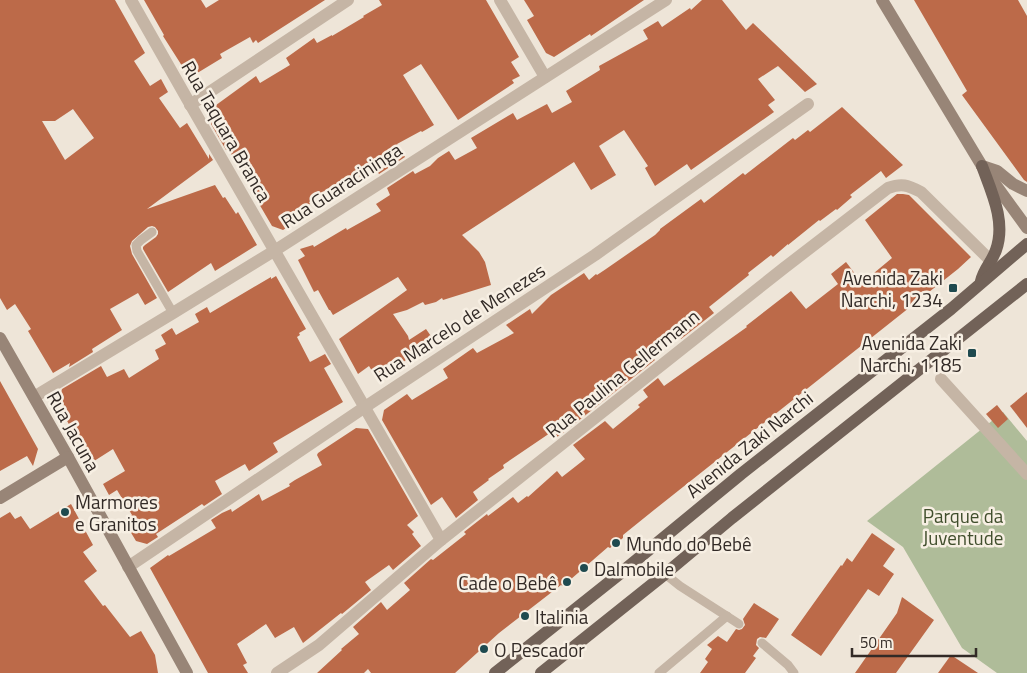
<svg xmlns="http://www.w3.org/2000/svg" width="1027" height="673" font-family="'Titillium Web',sans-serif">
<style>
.green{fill:#afbc99}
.building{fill:#bc6a49;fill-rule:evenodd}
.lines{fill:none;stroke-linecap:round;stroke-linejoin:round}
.lane{stroke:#c5b5a5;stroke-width:9}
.street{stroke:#c5b5a5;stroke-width:12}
.secondary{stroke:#988577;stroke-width:12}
.primary{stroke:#726258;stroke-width:12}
.poi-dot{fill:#1f4a4f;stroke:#f7efe3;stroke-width:2}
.labels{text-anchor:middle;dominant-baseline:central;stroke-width:5;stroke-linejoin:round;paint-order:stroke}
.street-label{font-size:19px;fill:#322a26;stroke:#f7efe3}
.poi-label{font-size:19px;fill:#322a26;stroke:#f7efe3;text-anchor:start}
.park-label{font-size:19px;fill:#404e2c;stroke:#f7efe3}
</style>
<rect width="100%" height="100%" fill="#eee5d8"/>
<!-- green -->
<path class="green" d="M1003,412l24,29v232h-30l-35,-25 -59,-101 -36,-26z"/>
<!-- building -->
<g class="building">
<path d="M0,0h115l30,53 -11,8 16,25 11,-7 7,13 -9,6 21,30 7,-5 22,36v-5l4,6 -66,49 68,-24 8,13 2,-1 11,17 2,-2 19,33 -42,26 -4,-8 -43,29 -25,-43v-2l2,-2 11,-8 2,-3v-3l-3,-4 -3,-1 -4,1 -16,14 -2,5 2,8 25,44 -12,7 -7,-12 -28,16 12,21 -30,19 1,3 -24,15 1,-4 -17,10 -25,-42 3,-2 -16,-25 -8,6 -7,-12zM73,109l21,29 -29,22 -23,-39h13z"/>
<path d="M144,0h57l5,8 13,-8h106l-67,43 -2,-3 -3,3 -3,-6 -30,17 2,4 -28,17 -5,-9 -5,3 -21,-33 1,-1z"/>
<path d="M379,0h107l33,57 -8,5 9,14 -8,4 2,3 -56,37 -37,-56 -18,11 31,50 -12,7 -1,-1 -24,13 8,13 -26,17 -2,-3 -15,10 -4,-8 -37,20 1,2 -13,7 1,2 -9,5 3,5 -7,4 2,2 -16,10 -11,-4 -24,-41 2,-1 -22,-35 -2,1 -15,-26 1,-16 44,-32 4,7 30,-18 -4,-7 28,-20 3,5 15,-8v1l32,-19 -1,-1 19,-11z"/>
<path d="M524,0h120l-53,36 -1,-2 -36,23 -8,-4 -19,-33 7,-4z"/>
<path d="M702,0h20l24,30 7,-7 64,61 -12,8 -27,-26 -20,13 17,21 -7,5 6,7 -83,58 -4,-6 -32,22 -10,-18 3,-2 -24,-36 -25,16 17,29 -25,15 -17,-28 -112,73 17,17 6,10 6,23 -48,15 -1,-2 -6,4 -11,3 -2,-3 -16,8 -14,4 15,22 1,4 17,-11 7,10 -28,18 1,3 -23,16 -3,-3 -5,3 -6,-10 -11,8 -19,-35 68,-49 -9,-13 -65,38 -3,-5h-1l-11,-20 -4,2 -16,-32 7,-4 -5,-7 13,-4 1,2 32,-19 1,2 34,-19 -5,-7 14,-9 -3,-7 26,-17 2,3 15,-8 8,-8 11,-7 6,9 22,-12 -6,-10 42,-25 4,7 30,-16 5,9 20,-11 -6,-11 34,-21 -1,-4 49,-27 -5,-9 15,-9 4,6 28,-19 1,2z"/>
<path d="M914,0h104l9,16v166l-3,-2 -62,-85 5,-4z"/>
<path d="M842,107l61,58 -17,13 -5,-7 -31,24 2,2 -15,13 -1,-1 -16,12 -1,-1 -31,25v-1l-15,13 -2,-2 -23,18 1,2 -40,32 5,6 -33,26 -4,-7 -30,21 8,7 -92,73 -6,4 -4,-6 -50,34 1,3 -16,11 1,1 -16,12 5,8 -22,18 -14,-21 -11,8 -49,-85 2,-10 23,-16 5,6 36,-22 -5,-9 30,-21 4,5 37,-20 -8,-8 24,-16 2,5 19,-19 33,-22 5,7 7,-6 1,1 9,-6 49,-34 5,-5v-1l41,-30 3,4 39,-30 2,2 48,-37 2,2 13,-10 2,2z"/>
<path d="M897,194h6l6,1 62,62 -13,12 -304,241 -31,25v3l-13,10 -2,-1 -45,39 -2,-1 -62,48 -44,40h-84l-3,-4 -4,4h-47l25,-23 -1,-1 18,-15 -6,-7 28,-25 6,8 23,-20 -6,-7 27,-24 2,1 33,-26 -2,-2 23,-18 1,2 25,-19 5,6 9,-7 1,1 29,-26 5,6 23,-18 -12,-14 32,-24 8,8 27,-22 -2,-2 10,-8 -5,-7 15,-12 6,8 83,-59 -1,-1 45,-35 15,18 32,-25 -7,-10 15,-12 16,21 30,-25 -27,-38z"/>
<path d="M276,276l30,53 -7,4 1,2 -3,2 13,25 15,-8 6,10 -7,4 19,34 -70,41 5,9 -29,19 -4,-7 -30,17 7,13 -18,12 -2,-2 -46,30 2,3 -11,7 -11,-3 -12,-20 8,-6 -15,-25 -8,5 -6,-11 22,-13 -12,-22 -22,14 -33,-58 4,-16 39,-23 6,11 17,-8 5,9 30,-19 -4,-9 11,-6 -5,-9 11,-7 4,7 23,-13 -4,-8 12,-7 3,6 61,-36v2z"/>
<path d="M0,381l38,68 -5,17 -6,-10 -27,15z"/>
<path d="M1027,392v36l-17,-22z"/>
<path d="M997,405l11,14 -10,9 -12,-14z"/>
<path d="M356,428l12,1 50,87 -11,9 7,7 -2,2 9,12 -28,24 -4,-5 -24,17 6,8 -29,24 -1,-1 -38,30 -9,-16 -19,11 -9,-14 -29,20 10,19 -4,2 5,8h-40l-58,-105 18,-13 1,1 47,-28 -5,-8 11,-7 9,-4 1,3 27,-18 3,7 28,-15 -1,-2 6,-4 27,-15 -5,-10 1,-2z"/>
<path d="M71,504l22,41 -10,7 14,19 -13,10 19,25 2,-1 25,32 11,-6 14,24 3,18h-158v-155l10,-6 5,7 6,-3 9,13z"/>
<path d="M872,533l23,16 -12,17 11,8 -15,22 -11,-7 -47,67 -30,-21 50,-70 1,1 5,-8 5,4z"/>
<path d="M902,597l32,23 -38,53h-41l42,-60z"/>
<path d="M754,603l25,16 -13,19 -6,-1 -3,2 -1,6 3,3 -6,8 3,2 -11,15h-45l8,-11 -3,-3 7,-10 -5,-4 11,-9 9,6 9,-13 3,1 3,-1 3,-4 -2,-6z"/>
<path d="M951,655l27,18h-40z"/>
</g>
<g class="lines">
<!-- lane -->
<g class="lane">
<path d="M152,232l-11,8 -5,5 1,6 36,62"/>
<path d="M665,574l15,12 59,38"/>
<path d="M762,643l26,22 6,8"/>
<path d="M659,673l68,-57"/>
</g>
<!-- street -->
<g class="street">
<path d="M131,0c102,181 208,360 310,540"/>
<path d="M500,0l45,77"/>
<path d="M190,105l158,-105"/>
<path d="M941,379l86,95"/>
<path d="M34,397l139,-84 101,-62 392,-251"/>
<path d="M128,567l237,-160 230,-152 213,-151"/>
<path d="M277,673l42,-28 122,-105 343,-272 104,-80c14,-5 19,-3 33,4l70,69"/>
</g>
<!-- secondary -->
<g class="secondary">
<path d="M882,0l100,166 45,62"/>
<path d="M982,166l15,5 16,13 14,7"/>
<path d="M0,338l68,119 119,216"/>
<path d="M0,498l68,-41"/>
</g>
<!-- primary -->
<g class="primary">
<path d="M981,281c3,-13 11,-19 15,-31 10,-28 -4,-57 -14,-84"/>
<path d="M495,673l122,-97 124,-102 210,-165 76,-65"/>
<path d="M541,673l124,-99 67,-56 295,-234"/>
</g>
</g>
<!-- markers -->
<g class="poi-dot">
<rect x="948" y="283" width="10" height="10" rx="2.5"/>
<rect x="967" y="348" width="10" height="10" rx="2.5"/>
<circle cx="65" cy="512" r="5"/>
<circle cx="616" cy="543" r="5"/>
<circle cx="584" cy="568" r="5"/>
<circle cx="567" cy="582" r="5"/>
<circle cx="525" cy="616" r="5"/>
<circle cx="484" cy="649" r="5"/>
</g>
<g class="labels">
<!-- street labels -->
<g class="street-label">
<text transform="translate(227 131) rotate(60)">Rua Taquara Branca</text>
<text transform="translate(341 185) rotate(-33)">Rua Guaracininga</text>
<text transform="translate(459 322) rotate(-33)">Rua Marcelo de Menezes</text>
<text transform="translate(622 373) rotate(-39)">Rua Paulina Gellermann</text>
<text transform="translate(74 431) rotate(61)">Rua Jacuna</text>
<text transform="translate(749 444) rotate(-39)">Avenida Zaki Narchi</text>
</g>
<!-- poi labels -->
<g class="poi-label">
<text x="943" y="277" text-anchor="end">Avenida Zaki<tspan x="943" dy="22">Narchi, 1234</tspan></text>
<text x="962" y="342" text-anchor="end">Avenida Zaki<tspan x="962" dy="22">Narchi, 1185</tspan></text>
<text x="75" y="501">Marmores<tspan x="75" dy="22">e Granitos</tspan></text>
<text x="626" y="543">Mundo do Bebê</text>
<text x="594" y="568">Dalmobile</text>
<text x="557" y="582" text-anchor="end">Cade o Bebê</text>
<text x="535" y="616">Italinia</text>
<text x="494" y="649">O Pescador</text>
</g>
<!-- park labels -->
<g class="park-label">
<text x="963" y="515">Parque da<tspan x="963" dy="22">Juventude</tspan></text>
</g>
</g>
<!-- scale -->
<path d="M852 648v8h124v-8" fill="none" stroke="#322a26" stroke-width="2.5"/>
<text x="860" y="648" font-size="15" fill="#322a26" stroke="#f7efe3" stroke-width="4" paint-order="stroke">50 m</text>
</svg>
